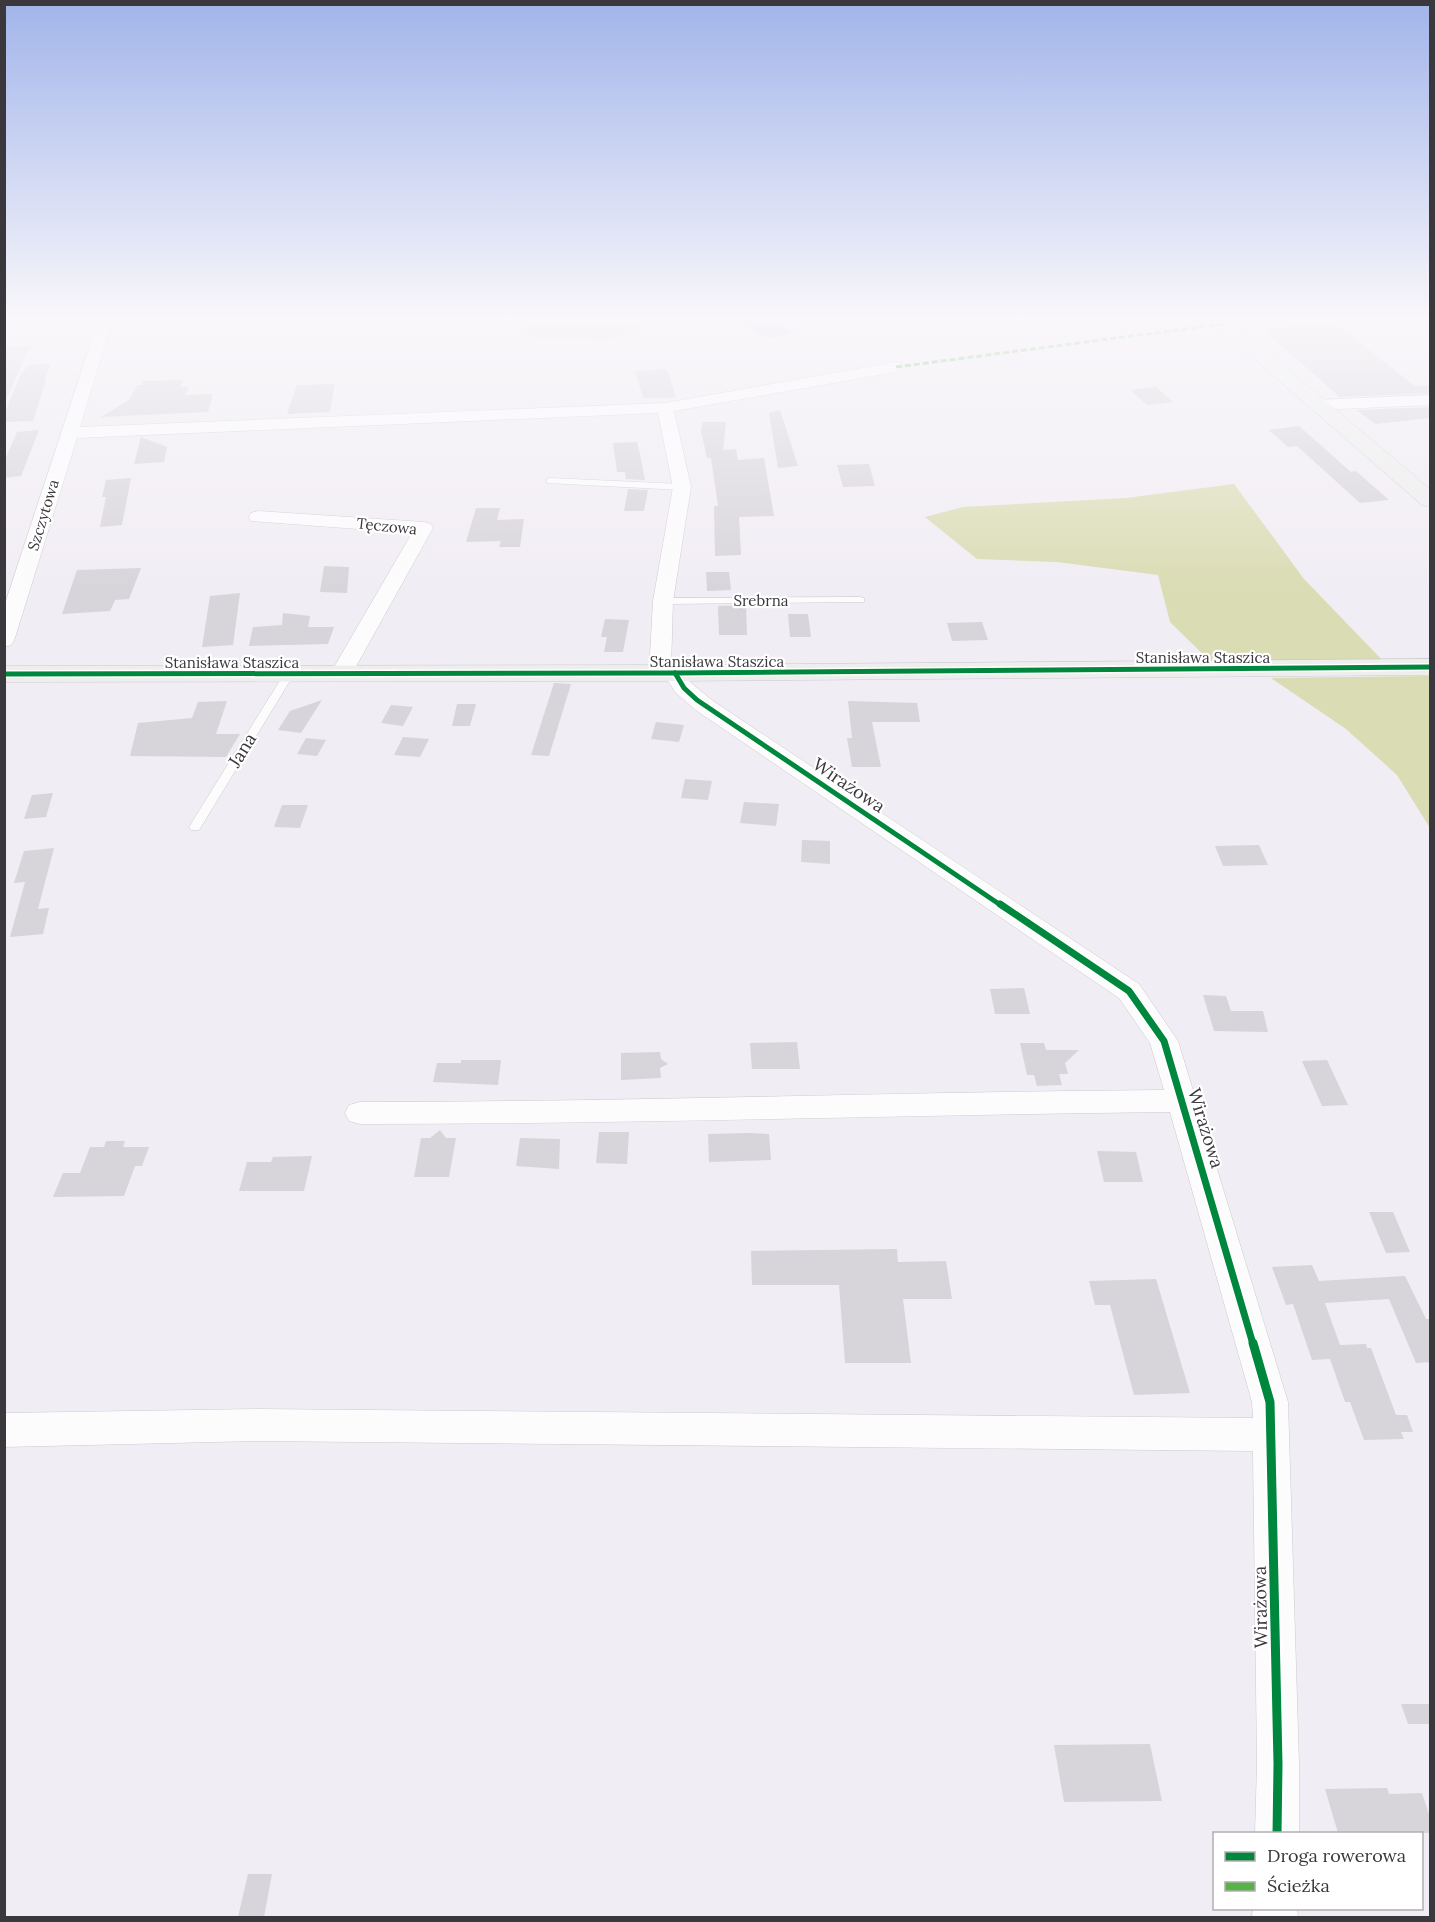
<svg xmlns="http://www.w3.org/2000/svg" width="1435" height="1922" font-family="Lora,serif">
<style>
.green{fill:#dadcb3}
.water{fill:#d8b4ed}
.building{fill:#d7d4da}
.lines{fill:none;stroke-linecap:round;stroke-linejoin:round}
.lane-casing{stroke:#ccc9cf;stroke-width:1}
.street-casing{stroke:#ccc9cf;stroke-width:1}
.secondary-casing{stroke:#ccc9cf;stroke-width:1}
.lane{fill:#fdfcfd;fill-rule:evenodd}
.street{fill:#fdfcfd;fill-rule:evenodd}
.secondary{fill:#eeeeed;fill-rule:evenodd}
.quiet{stroke:#57b346;stroke-width:3;stroke-dasharray:6 3;stroke-linecap:butt}
.cycleway-far2-casing{stroke:#fff;stroke-width:8}
.cycleway-far1-casing{stroke:#fff;stroke-width:10}
.cycleway-casing{stroke:#fff;stroke-width:13}
.cycleway-far2{stroke:#00873e;stroke-width:5}
.cycleway-far1{stroke:#00873e;stroke-width:7}
.cycleway{stroke:#00873e;stroke-width:9}
.labels{text-anchor:middle;dominant-baseline:central;stroke-width:4.5;stroke-linejoin:round;paint-order:stroke}
.far-street-label{font-size:15px;fill:#3b383d;stroke:#fff}
.street-label{font-size:18px;fill:#3b383d;stroke:#fff}
</style>
<rect width="100%" height="100%" fill="#f1edf4"/>
<!-- green -->
<g class="green">
<path d="M518,321h147l-57,19 -75,-2z"/>
<path d="M1234,484l70,95 82,85 -170,3 -46,-45 -12,-47 -101,-13 -80,-3 -52,-42 38,-10 163,-9z"/>
<path d="M1430,676v152l-33,-53 -51,-46 -75,-51z"/>
</g>
<!-- water -->
<path class="water" d="M741,321h30l26,12 -22,4 -16,-1 -8,-10z"/>
<!-- building -->
<g class="building">
<path d="M1336,324l79,62 16,-1v8l-91,4 -76,-66 8,-1 -4,-3z"/>
<path d="M30,346l-26,59v-58z"/>
<path d="M51,364l-7,16 2,-1 -13,42 -29,1v-7l15,-37 9,-13z"/>
<path d="M667,369l9,29h-33l-8,-27z"/>
<path d="M183,380l-3,7h9l-4,8 28,-1 -5,18 -107,5 28,-17 8,-15h5l1,-4z"/>
<path d="M335,384l-5,28 -43,2 10,-29z"/>
<path d="M1156,387l17,15 -26,3 -17,-15z"/>
<path d="M1431,407v11l-56,6 -18,-14z"/>
<path d="M780,410l18,56 -20,2 -9,-55z"/>
<path d="M703,422h23l-3,28 13,-1 2,11 26,-2 10,58 -35,1 2,38 -26,1 -1,-50h4l-7,-48h-4l-6,-27z"/>
<path d="M1299,426l52,46 5,-1 33,29 -29,3 -63,-57 -9,1 -19,-17z"/>
<path d="M39,430l-18,46 -17,2v-16l13,-30z"/>
<path d="M141,437l26,10 -3,15 -30,2z"/>
<path d="M637,442l4,17 4,21 -19,-1 -1,-7h-8l-4,-29z"/>
<path d="M869,464l6,22 -32,1 -6,-22z"/>
<path d="M131,478l-9,47 -22,2 6,-30h-4l4,-17z"/>
<path d="M628,489l20,1 -4,21h-20z"/>
<path d="M476,508h24l-3,12 27,-1 -4,28h-21l2,-6 -35,1z"/>
<path d="M324,566l25,1 -2,26 -27,-1z"/>
<path d="M141,568l-12,31 -14,1 -5,11 -48,3 15,-44z"/>
<path d="M706,572h23l2,18 -24,1z"/>
<path d="M240,593l-7,52 -31,2 8,-51z"/>
<path d="M746,605l1,30h-28l-1,-29z"/>
<path d="M283,613l27,3 -2,11h26l-6,17 -79,2 4,-19 29,-2z"/>
<path d="M788,614h20l3,23h-21z"/>
<path d="M605,619l24,1 -6,32h-19l3,-15h-6z"/>
<path d="M982,622l6,18 -36,1 -5,-18z"/>
<path d="M554,683l17,1 -22,72 -18,-1z"/>
<path d="M322,700l-21,33 -23,-3 12,-19z"/>
<path d="M227,701l-11,33h24l-14,23 -96,-1 8,-33 54,-5 6,-16z"/>
<path d="M848,701l69,2 3,19h-48l9,45h-29l-5,-29h5z"/>
<path d="M457,704h19l-6,22h-18z"/>
<path d="M391,705l22,2 -10,19 -22,-3z"/>
<path d="M656,722l28,3 -5,17 -28,-3z"/>
<path d="M403,737l26,2 -9,18 -26,-2z"/>
<path d="M306,738l20,2 -9,16 -20,-2z"/>
<path d="M685,779l27,2 -4,19 -27,-2z"/>
<path d="M53,793l-7,24 -22,2 8,-24z"/>
<path d="M744,802l35,2 -3,22 -36,-3z"/>
<path d="M282,805h26l-8,23 -26,-1z"/>
<path d="M802,840l28,1v23l-29,-2z"/>
<path d="M1259,845l9,20 -45,1 -8,-20z"/>
<path d="M54,848l-16,61 11,-1 -6,26 -33,3 15,-55 -11,1 10,-32z"/>
<path d="M1024,988l6,26h-35l-5,-25z"/>
<path d="M1203,995l23,1 5,15h32l5,21 -54,-1z"/>
<path d="M797,1042l3,27h-48l-2,-26z"/>
<path d="M1020,1043h24l2,7h33l-14,13 3,11h-9l3,11 -25,1 -3,-11h-7z"/>
<path d="M660,1052l1,7 7,5 -8,4 1,10 -40,2v-27z"/>
<path d="M461,1060h40l-3,25 -65,-3 4,-19h24z"/>
<path d="M1327,1060l21,45 -26,1 -20,-45z"/>
<path d="M440,1130l6,8h10l-7,39h-35l7,-39h9z"/>
<path d="M599,1132h30l-2,32 -31,-1z"/>
<path d="M748,1133l21,1 2,26 -62,2 -1,-28z"/>
<path d="M520,1138l40,1 -1,30 -43,-3z"/>
<path d="M106,1141h19l-2,6h26l-7,19h-7l-11,30 -71,1 10,-24h17l10,-26h14z"/>
<path d="M1097,1151l39,1 7,30h-39z"/>
<path d="M312,1156l-8,35h-65l8,-29h24l2,-5z"/>
<path d="M1369,1212h24l17,40 -24,1z"/>
<path d="M897,1249l1,13 48,-1 6,38h-49l8,64h-66l-6,-78h-87l-1,-34z"/>
<path d="M1312,1265l7,16 86,-5 21,43h5v43l-15,1 -27,-64 -64,4 15,42 26,-1 1,4h4l25,67h11l6,17h-12l3,7 -40,1 -14,-38h-5l-15,-43 -18,1 -19,-56 -7,1 -14,-38z"/>
<path d="M1156,1279l34,114 -56,2 -24,-90h-15l-6,-24z"/>
<path d="M1401,1704h30v20h-23z"/>
<path d="M1150,1744l12,57 -98,1 -10,-57z"/>
<path d="M1387,1788l2,6 33,-1 9,27v13h-93l-13,-44z"/>
<path d="M248,1874h24l-8,43h-26z"/>
</g>
<g class="lines">
<!-- lane casing -->
<g class="lane-casing">
<g id="lane">
<path d="M550,478l132,6 5,3 -5,3 -135,-7v-4z"/>
<path d="M860,597l4,1v4l-201,2 -5,-3 5,-3z"/>
<path d="M289,671l5,3 -93,153 -2,3h-8l-2,-3 95,-153z"/>
</g>
</g>
<!-- street casing -->
<g class="street-casing">
<g id="street">
<path d="M98,321h14l-32,106 585,-24 231,-41 6,2 2,3 -8,5 -222,39 17,76 -18,114 -2,67h12l8,15 22,18 426,283 39,57 110,361 11,362v70h-44l2,-70 -4,-313 -996,-10 -253,6v-34l253,-4 996,9 -1,-16 -82,-290c-270,3 -540,12 -810,12l-11,-3 -4,-8 4,-8 11,-3c268,0 536,-10 804,-12l-14,-47 -31,-45 -422,-287 -21,-18 -10,-15h-14l-3,-5 4,-72 20,-114 -15,-74 -581,25 -63,203 -3,4 -7,2v-40z"/>
<path d="M1430,395v10l-113,5 -8,-5 8,-5z"/>
<path d="M258,511l166,11 7,2 2,4 -84,151 -8,1 -8,-1 -3,-5 82,-141 -161,-12 -2,-4 2,-4z"/>
<path d="M1253,1908h44l1,10h-46z"/>
</g>
</g>
<!-- secondary casing -->
<g class="secondary-casing">
<g id="secondary">
<path d="M1211,321h20l199,168v18l-8,-2z"/>
<path d="M1430,659v16l-755,6 -671,1v-16l671,-1z"/>
</g>
</g>
<!-- lane -->
<use href="#lane" class="lane"/>
<!-- street -->
<use href="#street" class="street"/>
<!-- secondary -->
<use href="#secondary" class="secondary"/>
<!-- quiet -->
<path class="quiet" d="M896,367l327,-43"/>
<!-- cycleway-far2 casing -->
<g class="cycleway-far2-casing">
<g id="cycleway-far2">
<path d="M675,673l9,15 13,12 305,206"/>
<path d="M4,674l671,-1 755,-6"/>
</g>
</g>
<!-- cycleway-far1 casing -->
<g class="cycleway-far1-casing">
<path id="cycleway-far1" d="M1000,904l129,87 35,50 89,303"/>
</g>
<!-- cycleway casing -->
<g class="cycleway-casing">
<path id="cycleway" d="M1253,1343l17,59 8,362 -1,70"/>
</g>
<!-- cycleway-far2 -->
<use href="#cycleway-far2" class="cycleway-far2"/>
<!-- cycleway-far1 -->
<use href="#cycleway-far1" class="cycleway-far1"/>
<!-- cycleway -->
<use href="#cycleway" class="cycleway"/>
</g>
<!-- sky -->
<linearGradient id="sky" x2="0" y2="1"><stop stop-color="#a1b4ea"/><stop offset="0.54" stop-color="#f9f7fa"/><stop offset="1" stop-color="#f9f7fa" stop-opacity="0"/></linearGradient>
<rect width="1435" height="590" fill="url(#sky)"/>
<g class="labels">
<!-- far-street labels -->
<g class="far-street-label">
<text transform="translate(43 515) rotate(-73)">Szczytowa</text>
<text transform="translate(387 526) rotate(6)">Tęczowa</text>
<text x="761" y="600">Srebrna</text>
<text x="1203" y="657">Stanisława Staszica</text>
<text x="717" y="661">Stanisława Staszica</text>
<text x="232" y="662">Stanisława Staszica</text>
</g>
<!-- street labels -->
<g class="street-label">
<text transform="translate(242 750) rotate(-58)">Jana</text>
<text transform="translate(849 785) rotate(34)">Wirażowa</text>
<text transform="translate(1206 1128) rotate(73)">Wirażowa</text>
<text transform="translate(1260 1607) rotate(-91)">Wirażowa</text>
</g>
</g>
<!-- border -->
<rect width="1435" height="1922" fill="none" stroke="#3b383d" stroke-width="12"/>
<!-- legend -->
<rect x="1213" y="1832" width="210" height="78" fill="#ffffff" stroke="#b1afb1" stroke-width="1.5"/>
<rect x="1225" y="1852" width="30" height="9" fill="#00873e" stroke="#b1afb1" stroke-width="1.5"/>
<text x="1267" y="1862" font-size="18" fill="#3b383d">Droga rowerowa</text>
<rect x="1225" y="1882" width="30" height="9" fill="#57b346" stroke="#b1afb1" stroke-width="1.5"/>
<text x="1267" y="1892" font-size="18" fill="#3b383d">Ścieżka</text>
</svg>
